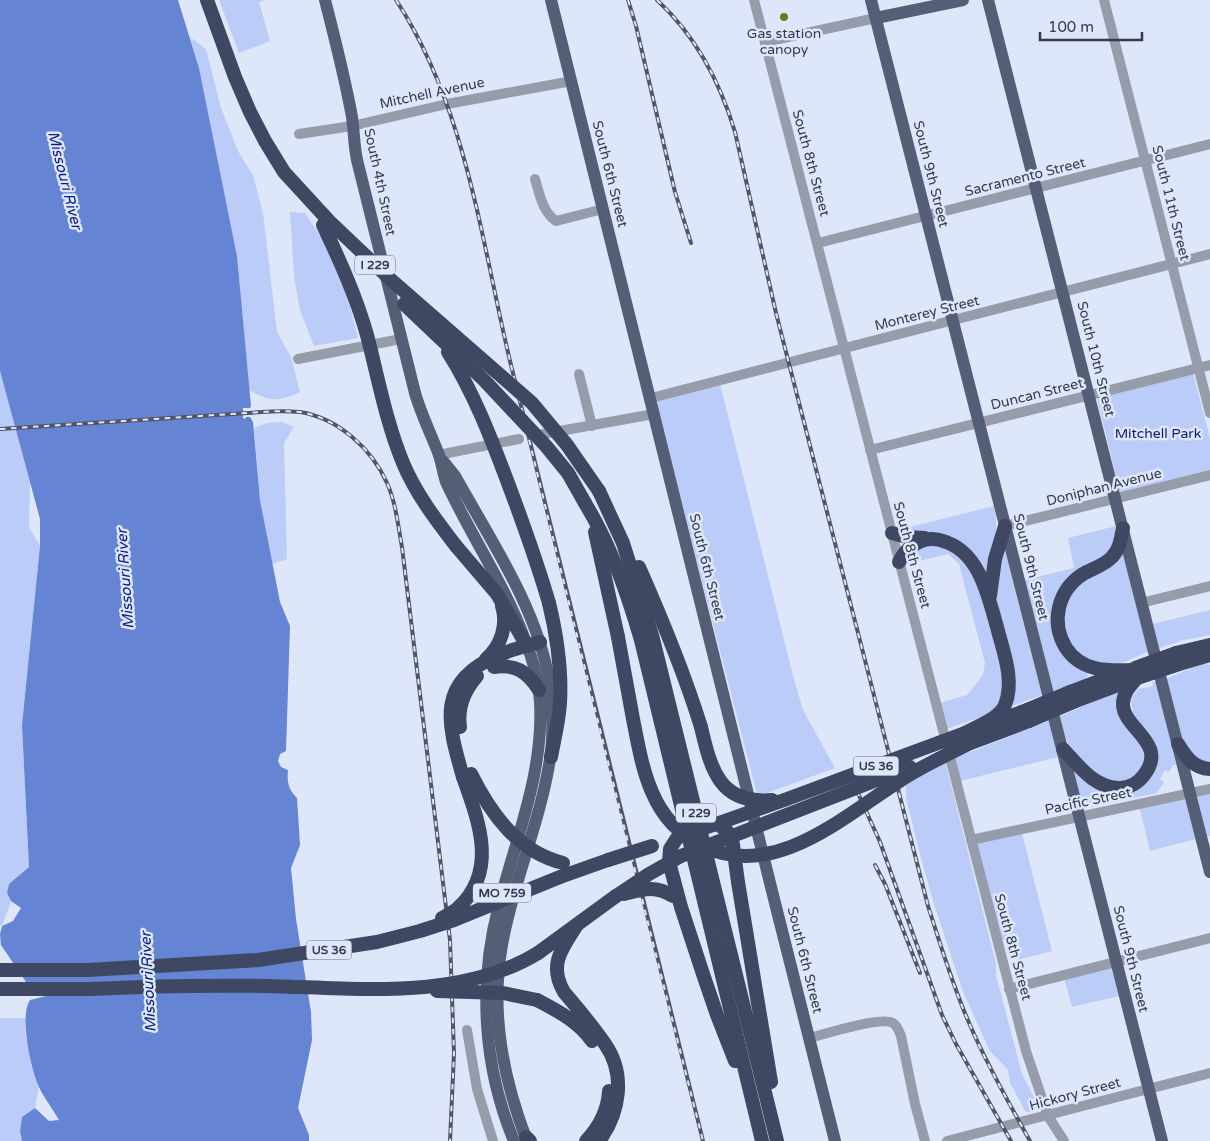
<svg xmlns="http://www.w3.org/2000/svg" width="1210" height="1141" font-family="'Varela Round',sans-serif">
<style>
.green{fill:#baccf7}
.water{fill:#6684d4}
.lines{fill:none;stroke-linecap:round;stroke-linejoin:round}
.minor{stroke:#969caa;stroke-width:10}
.major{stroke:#545e76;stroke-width:12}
.highway{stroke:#3e4863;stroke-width:14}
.rail-casing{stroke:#515664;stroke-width:4}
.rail{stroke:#dee6fa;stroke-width:2;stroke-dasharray:5.5;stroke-linecap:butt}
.highway-bridge{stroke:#3e4863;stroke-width:14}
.poi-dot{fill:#6d7925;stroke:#dee6fa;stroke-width:2}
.labels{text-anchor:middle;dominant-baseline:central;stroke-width:5;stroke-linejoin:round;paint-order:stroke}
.shield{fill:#dee6fa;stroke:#686e7d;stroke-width:1}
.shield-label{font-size:12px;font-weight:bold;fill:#363b48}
.poi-label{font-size:14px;fill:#363b48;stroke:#dee6fa}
.street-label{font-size:14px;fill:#363b48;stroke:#dee6fa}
.park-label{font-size:14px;fill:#0e1b79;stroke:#dee6fa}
.water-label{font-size:15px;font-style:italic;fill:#10217d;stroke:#dee6fa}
</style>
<rect width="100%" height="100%" fill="#dee6fa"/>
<!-- green -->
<g class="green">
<path d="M219,0h47l-7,2 11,39 -31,12z"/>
<path d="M190,37l16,12 15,59 17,43 15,24 10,38 14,119 14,25 9,35c-22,10 -29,10 -51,-2l-12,-134 -38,-188z"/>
<path d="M290,212l15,1 27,41 13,34 13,50 -44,8 -14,-36 -6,-34z"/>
<path d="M0,371l30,111 -1,45 11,19 -18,179 7,142 -20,17 -2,9 4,8 -9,25h-2z"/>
<path d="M1193,373l17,65v32l-90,23 -23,-95z"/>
<path d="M720,384l73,292 10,34 32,58 -68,25 -10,1 -100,-388 1,-5z"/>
<path d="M282,422l12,5 -10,16 3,116 -15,5 -12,-65 -6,-71 13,-5z"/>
<path d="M994,506c6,26 -2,54 -7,81l-20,-38 -69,-19z"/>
<path d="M1116,526l2,10 -6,16 -21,13 -37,55 32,49 2,7 -6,5 -29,10 -28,-111 49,-12 -6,-30z"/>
<path d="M927,542l29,8 22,30 25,96 -1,21 -6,12 -9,6 -41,14 -6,-26 27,-8 16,-20 2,-12 -26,-99 -11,-10 -38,9 -3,-2 1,-5z"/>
<path d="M1004,547l38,148 -27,10 -7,1 -15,-112z"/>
<path d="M1122,547l26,105c-12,4 -27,14 -40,13 -36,-2 -56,-38 -41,-70 3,-8 45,-40 55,-48z"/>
<path d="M1210,610v25l-26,5 -25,8 -6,-24z"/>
<path d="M1205,664l5,1v99l-12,-2 -15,-18 -17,-65 30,-13z"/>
<path d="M1152,682h4l20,83h-3l-4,7 -4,-2 -5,9 4,3 -7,11 -73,15 -12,-41 40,24 39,-19 -21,-59 3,-1 -2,-12 7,-11 15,-3z"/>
<path d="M1122,691l24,55 -2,23 -20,14 -24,-3 -30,-33 -5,-10 -6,-20 24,-11z"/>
<path d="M1049,721l9,36 -98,24 -5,-23z"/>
<path d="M945,761l51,203v11l26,99 16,31 -1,4 -4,3h-7l-16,-29 -2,-13 -18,-19 -27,-59 -30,-91 -12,-43 -15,-60v-21z"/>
<path d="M1210,793v43l-3,1 -9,-38 1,-3z"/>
<path d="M1183,799l3,2 10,38 -46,12 -10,-42z"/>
<path d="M1022,833l30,118 -35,9 -6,-21 -11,2 -24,-95 3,-4z"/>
<path d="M1111,967l8,29 -47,11 -8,-29z"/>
<path d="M0,1018h26l-1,15 14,53 -4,22 -13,9 -2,14 2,10h-22z"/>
</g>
<!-- water -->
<path class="water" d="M0,0h178l21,68 38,188 14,150 -1,2h-7v10l2,1 1,-2h4l3,5 7,78 20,102 10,24 -4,125 -6,3 -2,7 3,6 7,3c-1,12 0,19 9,28l3,47 -9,23 5,51 15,93 1,28 -14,68 11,27v6h-287l-2,-10 2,-14 13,-9 14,13 10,-1c-6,-11 -15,-22 -20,-33 -8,-18 -20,-71 -9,-87l16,-4v-4l-18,-7 -27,-40 -1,-11 2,-8 11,-5 8,-13 -10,-7 -4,-8 2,-9 20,-17 -7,-142 18,-179v-27l-40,-148z"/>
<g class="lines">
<!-- minor -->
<g class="minor">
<path d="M754,0l272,1051 22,65 16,25"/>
<path d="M1104,0l106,413"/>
<path d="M765,42l111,-24"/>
<path d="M299,134l53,-8 95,-22 125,-23"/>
<path d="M535,179c5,16 7,32 21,42l47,-12"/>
<path d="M818,243l392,-99"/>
<path d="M298,359l103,-20"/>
<path d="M579,374l13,52"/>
<path d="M651,398l559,-144"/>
<path d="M543,434l111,-20"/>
<path d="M870,450l340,-85"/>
<path d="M438,455l81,-16"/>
<path d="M1005,526l205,-51"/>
<path d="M1141,603l69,-17"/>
<path d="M971,840l239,-51"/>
<path d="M1009,989l201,-51"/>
<path d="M467,1030l10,59 16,52"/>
<path d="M809,1038c16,-4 72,-22 84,-15 4,2 6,8 8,13l14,68 10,37"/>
<path d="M947,1141l263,-68"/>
</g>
<!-- major -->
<g class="major">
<path d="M325,0c10,39 20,78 27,117 2,14 2,29 5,43l58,233c6,21 16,41 24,62 3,9 4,18 7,27 25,54 59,103 79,158 8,20 14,41 15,62 4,70 -24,136 -41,203 -21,79 -16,161 15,236"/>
<path d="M551,0l221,891 63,250"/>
<path d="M871,0l291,1141"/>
<path d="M988,0l222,872"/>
<path d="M876,18l87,-18"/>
<path d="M443,461l12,15c35,63 82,132 94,204 3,22 5,58 1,79 -10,64 -37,123 -48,186 -12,68 1,133 25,196"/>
</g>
<!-- highway -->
<g class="highway">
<path d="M599,491l24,52 29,92 125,506"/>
<path d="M585,503c26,43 42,89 56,137l121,501"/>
<path d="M1123,528c-2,10 -3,21 -11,29 -7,8 -20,12 -29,17 -25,16 -33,48 -17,74 15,23 40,23 65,22"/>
<path d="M595,532l23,105"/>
<path d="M892,533l15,4 18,1"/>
<path d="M456,546l41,48 30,52"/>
<path d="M899,562c6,-12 13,-18 25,-22 8,-2 15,-1 22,2 34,12 42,54 51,85 6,24 18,53 8,78 -6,14 -28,21 -40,28"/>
<path d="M639,567c23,52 45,105 62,160"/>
<path d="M990,596l5,-37 10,-33"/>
<path d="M549,603c8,33 13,66 11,100 -1,18 -6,37 -9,54"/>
<path d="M1176,653l34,-8"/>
<path d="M486,659c15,-13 22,-34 16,-53"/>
<path d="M1179,664l31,-9"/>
<path d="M494,667c21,-3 33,4 45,23"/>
<path d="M1070,692l50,-19"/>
<path d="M1073,702l64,-24"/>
<path d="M992,723l35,-13"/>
<path d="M460,727c-3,-20 4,-36 17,-51"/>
<path d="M968,744l61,-23"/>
<path d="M1178,744c8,13 15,24 32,25"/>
<path d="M1063,749c16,17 32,40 58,39 10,-1 18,-6 23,-13 25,-32 -21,-46 -21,-71 0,-11 7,-18 14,-26"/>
<path d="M463,777c-16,-55 -27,-96 36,-122 13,-6 28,-9 41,-13"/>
<path d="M717,824l9,6 5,6 2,9 5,37 33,200"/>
<path d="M677,838l-7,11 -1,13 12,45 22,67 14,41 18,46"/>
<path d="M560,877l48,-17"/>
<path d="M577,925c-15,23 -29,40 -13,67 14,17 29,34 41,52 21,30 15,69 -6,97"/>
<path d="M538,953l78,-57"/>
<path d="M0,970h88"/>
<path d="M0,989h89"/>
<path d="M537,1000c21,11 42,22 55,41"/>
<path d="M526,1137l4,4"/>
<path d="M586,1141c13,-14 22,-31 23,-50"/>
</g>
<!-- rail casing -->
<g class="rail-casing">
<g id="rail">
<path d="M396,0c70,107 85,239 114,361 63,260 127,520 193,780"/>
<path d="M628,0l8,26 39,166 16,51"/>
<path d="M657,0c39,36 63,82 78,132l41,181 152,593c13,40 25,81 42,119 17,40 39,78 60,116"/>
<path d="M0,429l262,-17c13,-1 26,-1 38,0 38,6 72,37 87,71 9,20 11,43 15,64l48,393 4,113 -4,88"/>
<path d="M857,791l23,51 62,173 14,29 55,97"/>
<path d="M875,865l10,19 35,89"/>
</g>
</g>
<!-- rail -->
<use href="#rail" class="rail"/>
<!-- highway-bridge -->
<g class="highway-bridge">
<path d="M207,0l28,77 15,35 15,29 19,31 45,49 61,58 142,124 35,42 32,46"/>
<path d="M323,225c17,36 33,71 44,110 11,42 19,87 36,128 13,31 33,57 53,83"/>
<path d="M404,304l80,76 62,66 22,27 17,30"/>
<path d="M448,352c26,41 43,86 60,131 15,40 29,79 41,120"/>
<path d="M618,637c5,27 10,55 15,82 5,25 9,50 19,73 10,24 28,43 51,54 72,35 141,-30 198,-66 21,-14 44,-24 67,-36"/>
<path d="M1135,668l41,-15"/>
<path d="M1137,678l42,-14"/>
<path d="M1027,710l43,-18"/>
<path d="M1029,721l44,-19"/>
<path d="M701,727c10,43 19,78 71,73"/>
<path d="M471,774c20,40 47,78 92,89"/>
<path d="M679,837l108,-38 178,-66"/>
<path d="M608,860l44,-14"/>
<path d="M624,894c20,-5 31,-9 49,2"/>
<path d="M616,896l33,-22 32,-18 229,-89"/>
<path d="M442,918c5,-3 12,-6 16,-10 41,-38 20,-88 5,-131"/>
<path d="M88,970l170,-10 119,-18 43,-11 34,-11 106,-43"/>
<path d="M89,989c60,-3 119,-4 178,-3 88,2 193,15 271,-33"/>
<path d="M437,991l66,2 34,7"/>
</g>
</g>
<!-- markers -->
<circle class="poi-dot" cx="784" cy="17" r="5"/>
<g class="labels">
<!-- shield labels -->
<g class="shield">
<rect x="355" y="255.5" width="40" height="19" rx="4"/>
<rect x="853.5" y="756.5" width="45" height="19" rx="4"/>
<rect x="676" y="803.5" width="40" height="19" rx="4"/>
<rect x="473" y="883.5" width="58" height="19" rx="4"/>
<rect x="306.5" y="940.5" width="45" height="19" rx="4"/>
</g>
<g class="shield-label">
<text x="375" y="265">I 229</text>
<text x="876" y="766">US 36</text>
<text x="696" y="813">I 229</text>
<text x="502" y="893">MO 759</text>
<text x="329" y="950">US 36</text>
</g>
<!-- poi labels -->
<g class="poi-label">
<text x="784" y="33">Gas station<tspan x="784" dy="16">canopy</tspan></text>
</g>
<!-- street labels -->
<g class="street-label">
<text transform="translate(432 93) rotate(-12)">Mitchell Avenue</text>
<text transform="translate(811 163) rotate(75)">South 8th Street</text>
<text transform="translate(610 174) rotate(76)">South 6th Street</text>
<text transform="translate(931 174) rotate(76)">South 9th Street</text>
<text transform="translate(1025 177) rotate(-14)">Sacramento Street</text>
<text transform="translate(380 182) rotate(78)">South 4th Street</text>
<text transform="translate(1171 203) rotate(76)">South 11th Street</text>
<text transform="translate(927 313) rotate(-14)">Monterey Street</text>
<text transform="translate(1096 359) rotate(76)">South 10th Street</text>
<text transform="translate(1037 394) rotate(-14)">Duncan Street</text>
<text transform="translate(1104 487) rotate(-14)">Doniphan Avenue</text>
<text transform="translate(912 555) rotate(75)">South 8th Street</text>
<text transform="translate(707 567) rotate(76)">South 6th Street</text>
<text transform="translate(1031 567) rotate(76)">South 9th Street</text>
<text transform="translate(1088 801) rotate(-12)">Pacific Street</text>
<text transform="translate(1013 947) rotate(75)">South 8th Street</text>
<text transform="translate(1131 959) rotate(76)">South 9th Street</text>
<text transform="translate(805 960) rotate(76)">South 6th Street</text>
<text transform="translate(1075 1094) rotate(-15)">Hickory Street</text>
</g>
<!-- park labels -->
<g class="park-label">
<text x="1158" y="433">Mitchell Park</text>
</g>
<!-- water labels -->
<g class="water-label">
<text transform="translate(65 180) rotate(76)">Missouri River</text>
<text transform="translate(125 579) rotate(-94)">Missouri River</text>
<text transform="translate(148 982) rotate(-93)">Missouri River</text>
</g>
</g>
<!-- scale -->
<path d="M1040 32v8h102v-8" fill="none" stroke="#363b48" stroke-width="2.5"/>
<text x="1048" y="32" font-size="15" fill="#363b48" stroke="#dee6fa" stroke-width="4" paint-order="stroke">100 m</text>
</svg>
